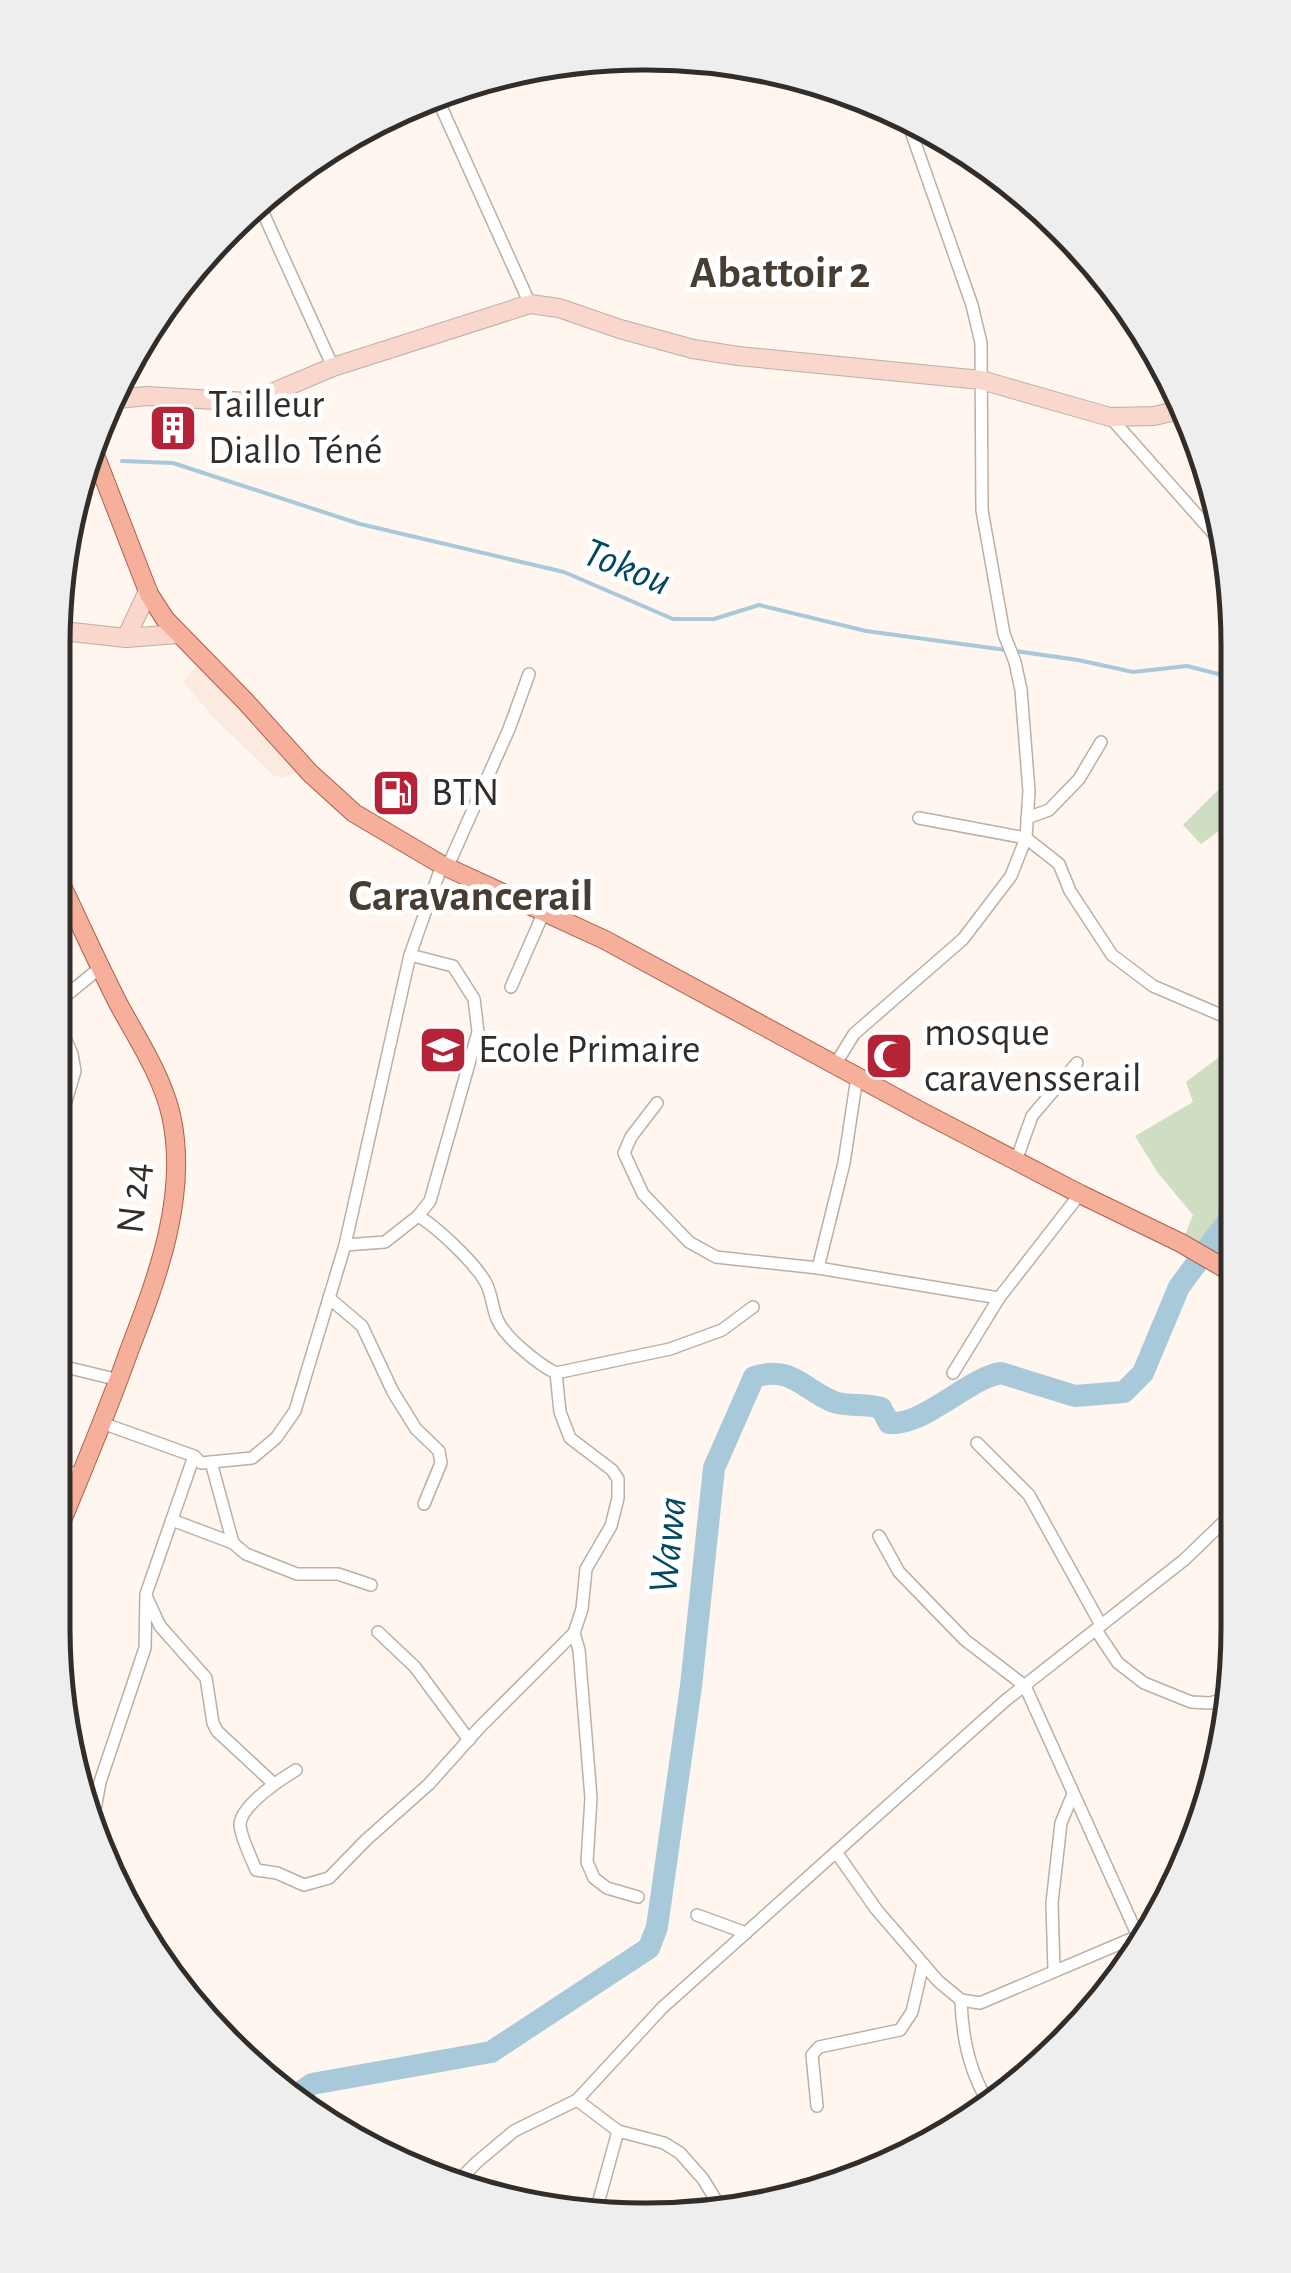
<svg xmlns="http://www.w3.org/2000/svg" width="1291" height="2273" font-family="'Alegreya Sans',sans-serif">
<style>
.commercial{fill:#fceae0}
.green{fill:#cfdec2}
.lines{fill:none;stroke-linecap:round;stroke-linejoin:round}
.stream{stroke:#a7c9d9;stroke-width:4}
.river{stroke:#a7c9d9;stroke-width:22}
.street-casing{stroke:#bcafa4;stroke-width:14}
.secondary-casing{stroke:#bcafa4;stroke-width:20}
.primary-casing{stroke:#ad5f48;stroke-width:20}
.street{stroke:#fff;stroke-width:11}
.secondary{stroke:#fad7cd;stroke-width:18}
.primary{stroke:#f5af9b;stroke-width:18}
.labels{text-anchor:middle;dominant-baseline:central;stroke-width:10;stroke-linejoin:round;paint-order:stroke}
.poi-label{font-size:40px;fill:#322d29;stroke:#fff;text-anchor:start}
.street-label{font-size:40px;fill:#322d29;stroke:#fff}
.water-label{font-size:42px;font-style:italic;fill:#014960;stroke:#fff}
.quarter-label{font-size:45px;font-weight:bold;fill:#473d33;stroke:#fff}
.rim{fill:none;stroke:#322d29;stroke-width:5}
</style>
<rect width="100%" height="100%" fill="#fef6ef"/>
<!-- commercial -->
<path class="commercial" d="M198,663l38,44 60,66 -14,5 -9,-3 -58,-56 -32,-37z"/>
<!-- green -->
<g class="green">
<path d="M1234,774v46l-33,24 -18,-19z"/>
<path d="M1235,1045l1,215 -2,2 -49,-27 8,-20 -35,-42 -23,-37 58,-34 -7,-20z"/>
</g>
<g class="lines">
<!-- stream -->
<g class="stream">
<path d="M122,461l51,2 187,61 204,48 109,47h41l45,-14 107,26 140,19"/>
<path d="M1015,651l63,9 55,12 54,-6 47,12"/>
</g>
<!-- river -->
<path class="river" d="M292,2098l20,-14 179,-32 158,-104 8,-21 34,-241 23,-218 40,-91c38,-12 48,12 80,25 14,5 32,1 47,6l8,15c36,3 79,-45 112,-50l74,23 49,-4 19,-19 36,-86 57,-77"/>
<!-- street casing -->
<g class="street-casing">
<g id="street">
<path d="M438,100l92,204"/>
<path d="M259,204l74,163"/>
<path d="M1115,287l9,25 22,19"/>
<path d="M1110,417l119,134"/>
<path d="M919,818l107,20 33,26 11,27 42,64 41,31 82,35"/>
<path d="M1027,818l22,-8 30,-31 22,-37"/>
<path d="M447,868l62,-139 20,-55"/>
<path d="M511,987l32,-73"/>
<path d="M835,1065l19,-31 109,-95 48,-63 15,-38 3,-47 -8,-101 -6,-28 -11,-28 -22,-124 -1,-167 -9,-38 -65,-185"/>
<path d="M657,1103l-26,34 -7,16 19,41 46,48 27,15 102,11 181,30"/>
<path d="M53,1112l12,-7 10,-34 -3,-17 -12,-27 -3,-24 44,-36"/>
<path d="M1016,1161l16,-45 45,-53"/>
<path d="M418,1216c19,11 57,47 68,67 6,11 6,26 12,38 8,17 41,44 58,52l114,-24 52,-19 31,-23"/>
<path d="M345,1245l40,-3 33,-26 12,-15 48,-169 -4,-33 -21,-33 -43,-11"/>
<path d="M818,1268l26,-105 13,-86"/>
<path d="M329,1298l33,28 31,66 23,37 23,22 2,12 -17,41"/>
<path d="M53,1364l66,16"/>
<path d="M953,1373l46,-75 81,-104"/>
<path d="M102,1423l92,33 7,7 51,-5 24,-20 19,-27 50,-166 65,-290 32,-90"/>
<path d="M977,1443l52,52 72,130"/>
<path d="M211,1462l22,81"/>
<path d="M53,1468l28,7"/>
<path d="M172,1520l61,23 13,11 51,20h41l33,11"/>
<path d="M879,1536l20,36 66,68 60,46 117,259"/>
<path d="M147,1598l13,28 46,52 7,45 4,8 57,53"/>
<path d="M1096,1630l22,33 26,20 47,19 19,1 21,-6"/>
<path d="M378,1632l37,35 54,73"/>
<path d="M574,1633l5,17 12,148 -4,64 7,16 13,10 31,9"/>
<path d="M296,1770c-15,9 -56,36 -56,55 1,13 11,32 16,45l21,3 27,12 25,-7 37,-38 63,-56 51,-57 94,-94 8,-24 4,-40 25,-43 7,-28v-19l-6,-9 -42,-32 -10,-26 -4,-39"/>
<path d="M83,1814l10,-19"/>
<path d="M91,1832l9,-50 45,-134 1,-54 48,-138"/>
<path d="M836,1852l40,57 62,72 23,19 19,3 158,-67 21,-12"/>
<path d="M697,1915l49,18"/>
<path d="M1054,1971l-2,-68 9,-80 12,-29"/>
<path d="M961,2000c1,36 8,72 28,103"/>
<path d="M577,2100l41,31 46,12 16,10 23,26 19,31"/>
<path d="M817,2106l-5,-51 7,-8 81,-17 12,-18 11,-48"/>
<path d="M455,2184l22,-22 37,-31 63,-31 85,-92 174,-156 170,-152 178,-140 53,-51"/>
<path d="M596,2211l22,-80"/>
</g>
</g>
<!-- secondary casing -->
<g class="secondary-casing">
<g id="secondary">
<path d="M109,400l37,-4 104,6 83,-35 197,-63 29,4 61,21 73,20 45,7 243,24 129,37 44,-1 30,-7"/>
<path d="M54,630l72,8 52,-4"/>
<path d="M126,638l22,-47"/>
</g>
</g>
<!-- primary casing -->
<g class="primary-casing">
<g id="primary">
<path d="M90,442l59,152 16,25 80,82 65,72 44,40 88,52 163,75 319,173 156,81 101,49 55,32"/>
<path d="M53,1542c26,-63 53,-126 76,-191 28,-73 60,-156 42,-236 -9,-39 -33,-75 -52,-110 -23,-45 -44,-92 -66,-138"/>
</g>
</g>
<!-- street -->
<use href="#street" class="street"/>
<!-- secondary -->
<use href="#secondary" class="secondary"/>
<!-- primary -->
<use href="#primary" class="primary"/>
</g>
<!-- icons -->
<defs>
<g id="building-square" transform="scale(2.5)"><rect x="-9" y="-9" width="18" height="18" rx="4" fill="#b52338" stroke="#fff"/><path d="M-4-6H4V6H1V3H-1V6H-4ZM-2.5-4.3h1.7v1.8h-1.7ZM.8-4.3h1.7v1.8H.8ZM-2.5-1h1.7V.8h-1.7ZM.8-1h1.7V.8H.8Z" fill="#fff"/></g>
<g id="fuel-square" transform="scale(2.5)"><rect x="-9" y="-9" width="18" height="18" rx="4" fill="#b52338" stroke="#fff"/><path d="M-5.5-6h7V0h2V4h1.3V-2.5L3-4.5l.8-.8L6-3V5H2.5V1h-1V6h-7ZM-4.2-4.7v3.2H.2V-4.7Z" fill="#fff"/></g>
<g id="school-square" transform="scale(2.5)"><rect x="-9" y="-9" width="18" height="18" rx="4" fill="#b52338" stroke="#fff"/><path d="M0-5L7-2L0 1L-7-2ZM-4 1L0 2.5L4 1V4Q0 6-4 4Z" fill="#fff"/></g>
<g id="mosque-square" transform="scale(2.5)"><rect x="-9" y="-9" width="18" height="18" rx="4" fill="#b52338" stroke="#fff"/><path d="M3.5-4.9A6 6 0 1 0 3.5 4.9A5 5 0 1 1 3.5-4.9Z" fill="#fff"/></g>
</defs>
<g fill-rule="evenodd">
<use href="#building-square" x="173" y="428"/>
<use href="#fuel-square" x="396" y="793"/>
<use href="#school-square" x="443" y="1050"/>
<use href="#mosque-square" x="889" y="1056"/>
</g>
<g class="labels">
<!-- poi labels -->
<g class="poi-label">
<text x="208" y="405">Tailleur<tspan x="208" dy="46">Diallo Téné</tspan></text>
<text x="431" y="793">BTN</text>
<text x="924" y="1033">mosque<tspan x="924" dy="46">caravensserail</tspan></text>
<text x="478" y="1050">Ecole Primaire</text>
</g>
<!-- street labels -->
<g class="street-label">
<text transform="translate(134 1198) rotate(-84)">N 24</text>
</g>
<!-- water labels -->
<g class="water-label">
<text transform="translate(627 567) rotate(22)">Tokou</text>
<text transform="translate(668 1545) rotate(-84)">Wawa</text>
</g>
<!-- quarter labels -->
<g class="quarter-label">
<text x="780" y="273">Abattoir 2</text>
<text x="471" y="896">Caravancerail</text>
</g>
</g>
<!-- crop -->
<path d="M0 0H1291V2273H0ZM645 70H646A575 575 0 0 1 1221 645V1628A575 575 0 0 1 646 2203H645A575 575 0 0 1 70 1628V645A575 575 0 0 1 645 70Z" fill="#efeeee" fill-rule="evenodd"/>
<path class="rim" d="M645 70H646A575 575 0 0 1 1221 645V1628A575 575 0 0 1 646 2203H645A575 575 0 0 1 70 1628V645A575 575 0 0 1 645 70Z"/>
</svg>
